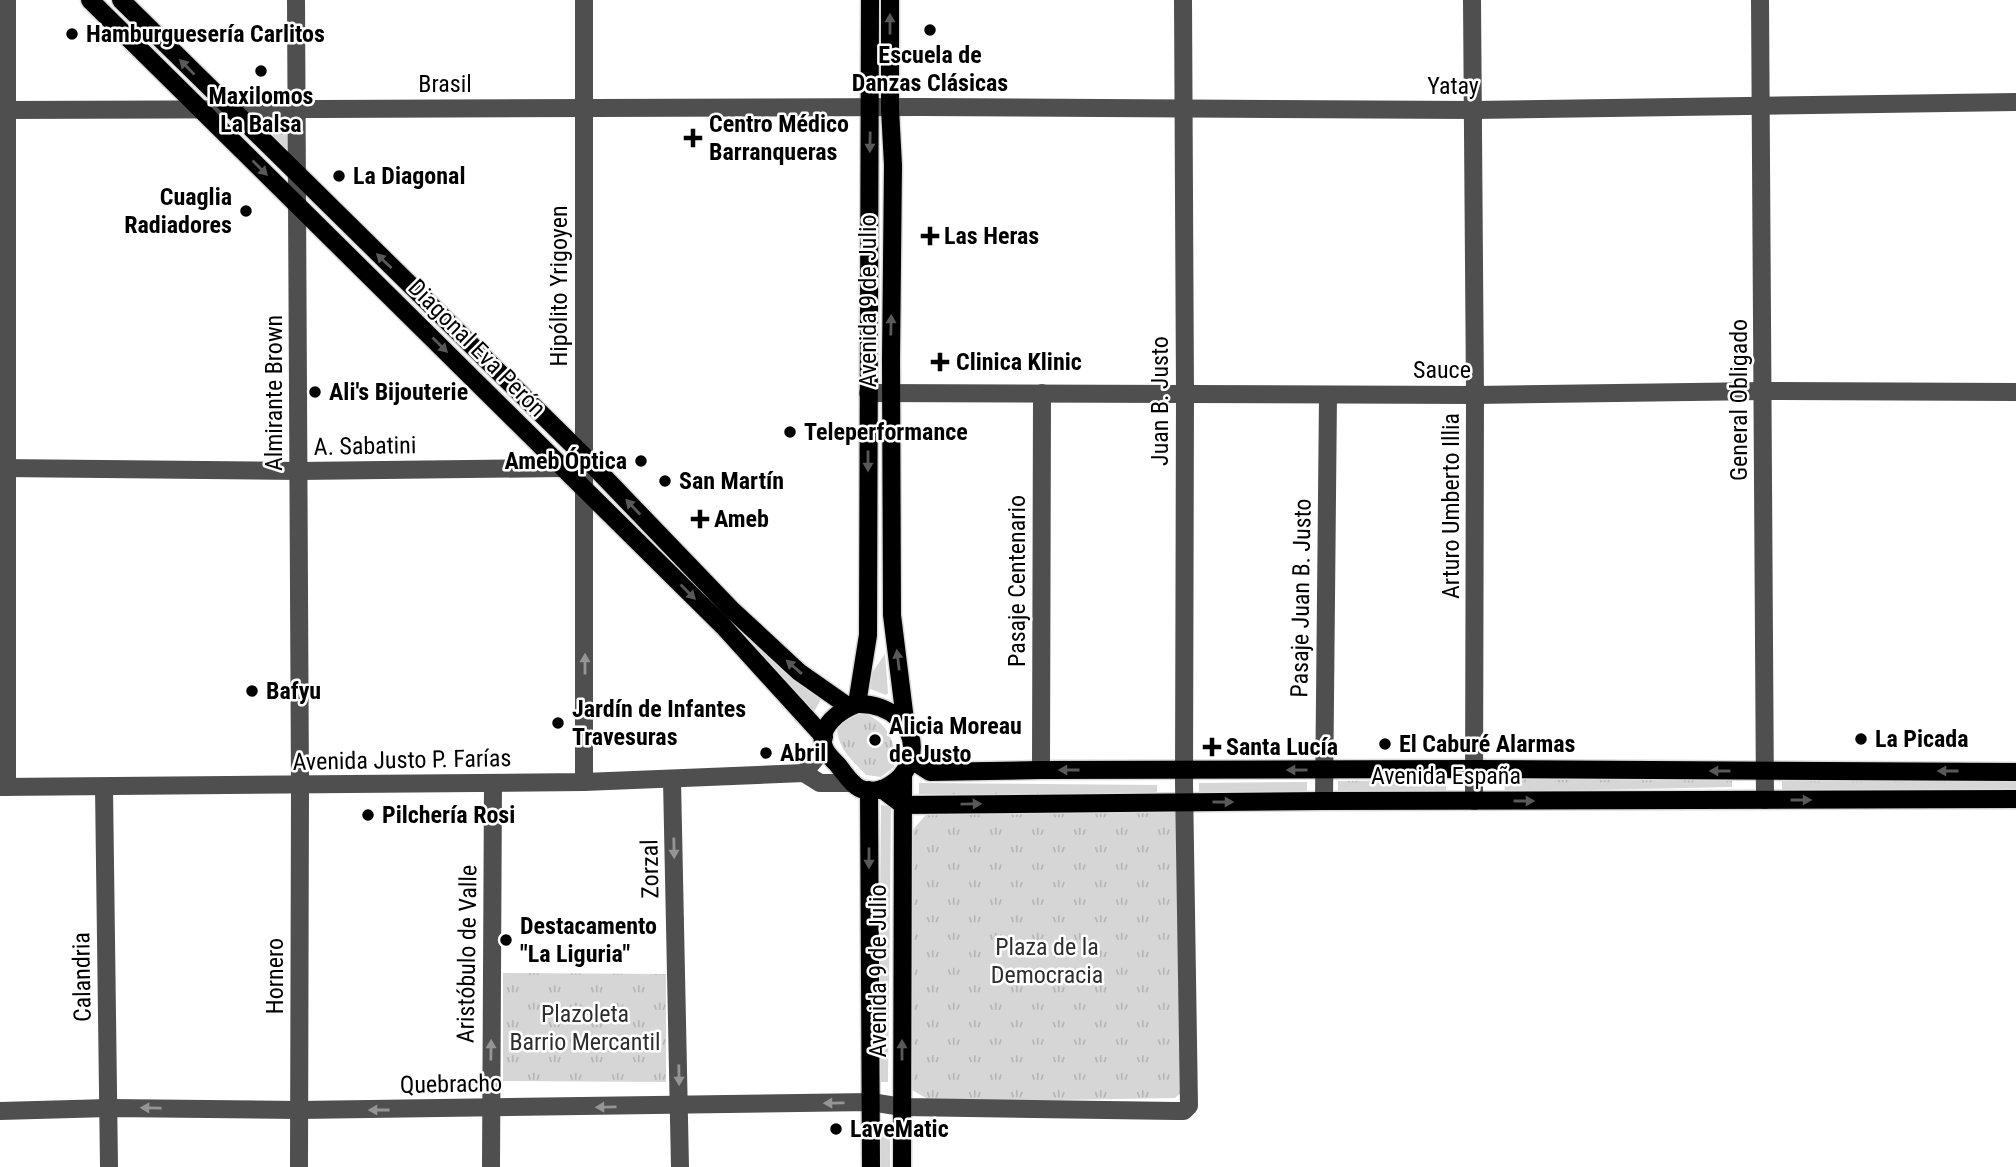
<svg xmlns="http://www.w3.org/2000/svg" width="2016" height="1167" font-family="'Roboto Condensed',sans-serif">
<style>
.green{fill:#d6d6d6}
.park{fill:url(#park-tufts)}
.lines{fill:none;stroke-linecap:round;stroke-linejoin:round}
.major-casing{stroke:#dbdbdb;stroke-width:21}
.minor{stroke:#4f4f4f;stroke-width:18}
.major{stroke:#000;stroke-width:18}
.oneway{fill:#595959}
.oneway2{fill:#959595}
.poi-dot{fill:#000;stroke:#fff;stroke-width:2.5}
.labels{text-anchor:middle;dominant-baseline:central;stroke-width:5;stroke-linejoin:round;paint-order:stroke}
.poi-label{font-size:24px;font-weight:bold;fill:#000;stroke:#fff;text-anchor:start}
.street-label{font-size:24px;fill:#000;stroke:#fff}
.park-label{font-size:24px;fill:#2d2d2d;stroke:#fff}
</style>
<defs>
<pattern id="park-tufts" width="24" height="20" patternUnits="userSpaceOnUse" patternTransform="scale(1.75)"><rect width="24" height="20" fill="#d6d6d6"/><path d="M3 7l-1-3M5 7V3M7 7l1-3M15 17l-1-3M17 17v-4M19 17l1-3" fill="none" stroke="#b6b6b6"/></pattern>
</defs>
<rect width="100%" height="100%" fill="#fff"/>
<!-- green -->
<g class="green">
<path d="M885,654l3,39 -2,2 -21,-8 -1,-3z"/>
<path d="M881,805l10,1 -3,276h-10z"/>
<rect x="879" y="1125" width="11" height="42"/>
</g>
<!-- park -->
<g class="park">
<path d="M261,115l27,5 2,28 -8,2 -27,-27z"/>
<path d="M734,624l59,56 26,16 2,3 -7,13h-4z"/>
<path d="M857,711c27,7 41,28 37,56l-13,10 -15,-2c-15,-16 -30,-28 -29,-51z"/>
<path d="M1732,775v12l-227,5 -1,-13z"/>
<path d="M1446,780v13h-108v-12z"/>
<rect x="1782" y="780" width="234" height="13"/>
<path d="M1307,782v13l-108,1v-13z"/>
<path d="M919,783l238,2v12l-238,-3z"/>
<path d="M929,811l249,1 6,278 -9,8 -242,4 -21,-12v-259z"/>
<path d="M503,973l163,1v108l-163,-1z"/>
</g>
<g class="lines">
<!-- major casing -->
<g class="major-casing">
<g id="major">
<path d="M90,0l633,626 101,111"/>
<path d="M121,0l462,455 148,154 68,63 50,35"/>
<path d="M890,0v109l3,56 -2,194 1,256 14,113"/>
<path d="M857,704l11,-69 2,-635"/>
<path d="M857,704c31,-1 63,21 53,56 -6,20 -31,38 -51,28 -9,-5 -15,-16 -22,-24 -4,-4 -11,-11 -13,-17 -7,-20 16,-37 33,-43z"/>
<path d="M910,759l20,13 111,-2 434,-1 541,3"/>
<path d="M882,789l21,16 421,-4 692,-2"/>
<path d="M869,790l2,377"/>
<path d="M902,1167l1,-392"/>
</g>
</g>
<!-- minor -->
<g class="minor">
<path d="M296,0l4,786 -1,381"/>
<path d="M1472,0l3,395 -1,406"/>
<path d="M1760,0l5,800"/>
<path d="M0,110l921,-3 552,3 543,-8"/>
<path d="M868,393l607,2 289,-4 252,1"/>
<path d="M0,468l299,3 264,-3"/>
<path d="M1041,770l1,-377"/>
<path d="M804,773l20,-25"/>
<path d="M672,780l8,387"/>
<path d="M584,782v-782"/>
<path d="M0,787l584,-5 220,-9 16,10h33"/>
<path d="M7,787v-787"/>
<path d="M104,787l5,380"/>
<path d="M1324,801l4,-406"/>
<path d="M0,1111l109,-3 190,2 572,-8 31,5 275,4h7l5,-5 -5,-323 1,-389 -2,-394"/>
<path d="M491,1167l2,-384"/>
</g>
<!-- major -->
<use href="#major" class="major"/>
</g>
<!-- one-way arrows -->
<defs><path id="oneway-solid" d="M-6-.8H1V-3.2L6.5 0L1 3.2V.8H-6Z" transform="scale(1.75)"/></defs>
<g class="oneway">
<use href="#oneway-solid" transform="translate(890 24) rotate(-90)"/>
<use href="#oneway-solid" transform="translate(187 67) rotate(-135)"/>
<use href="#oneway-solid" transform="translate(870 142) rotate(91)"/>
<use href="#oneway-solid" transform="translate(260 168) rotate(45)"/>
<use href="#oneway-solid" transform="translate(384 261) rotate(-136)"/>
<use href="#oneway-solid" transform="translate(891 325) rotate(-89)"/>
<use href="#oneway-solid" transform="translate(440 345) rotate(45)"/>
<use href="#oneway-solid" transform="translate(868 461) rotate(90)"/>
<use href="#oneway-solid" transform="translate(633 507) rotate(-134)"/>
<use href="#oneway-solid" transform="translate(688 592) rotate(45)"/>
<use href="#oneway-solid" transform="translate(898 660) rotate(-97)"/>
<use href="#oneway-solid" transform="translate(794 667) rotate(-139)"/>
<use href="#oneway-solid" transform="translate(1069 770) rotate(180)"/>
<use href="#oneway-solid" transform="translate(1297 770) rotate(-180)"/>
<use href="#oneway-solid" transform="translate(1720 771) rotate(-180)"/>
<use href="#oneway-solid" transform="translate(1948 771) rotate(-180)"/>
<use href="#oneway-solid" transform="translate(1801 800)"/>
<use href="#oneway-solid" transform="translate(1524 801)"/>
<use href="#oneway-solid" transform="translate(1223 802)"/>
<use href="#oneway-solid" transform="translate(971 804) rotate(-1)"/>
<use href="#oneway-solid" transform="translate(869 858) rotate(90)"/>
<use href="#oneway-solid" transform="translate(902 1050) rotate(-90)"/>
</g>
<g class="oneway2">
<use href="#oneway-solid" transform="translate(585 664) rotate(-90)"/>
<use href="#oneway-solid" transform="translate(674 848) rotate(89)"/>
<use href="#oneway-solid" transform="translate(491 1050) rotate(-89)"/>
<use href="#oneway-solid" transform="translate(679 1075) rotate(89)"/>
<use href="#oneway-solid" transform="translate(834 1103) rotate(179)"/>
<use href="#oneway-solid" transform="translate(606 1107) rotate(179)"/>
<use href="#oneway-solid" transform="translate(151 1108) rotate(-179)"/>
<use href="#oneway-solid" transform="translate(379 1110) rotate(180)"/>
</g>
<!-- markers -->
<g class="poi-dot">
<circle cx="930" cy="30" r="7"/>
<circle cx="72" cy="34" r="7"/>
<circle cx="261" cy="71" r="7"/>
<path d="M689.5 127.5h7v7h7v7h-7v7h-7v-7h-7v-7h7z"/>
<circle cx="339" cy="176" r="7"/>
<circle cx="246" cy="211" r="7"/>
<path d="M926.5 225.5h7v7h7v7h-7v7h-7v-7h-7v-7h7z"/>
<path d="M936.5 351.5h7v7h7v7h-7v7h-7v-7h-7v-7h7z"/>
<circle cx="315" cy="392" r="7"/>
<circle cx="790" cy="432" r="7"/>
<circle cx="641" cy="461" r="7"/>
<circle cx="665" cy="481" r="7"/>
<path d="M696.5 508.5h7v7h7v7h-7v7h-7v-7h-7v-7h7z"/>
<circle cx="252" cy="691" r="7"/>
<circle cx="558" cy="723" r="7"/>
<circle cx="1861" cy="739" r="7"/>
<circle cx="875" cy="740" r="7"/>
<circle cx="1385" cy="744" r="7"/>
<path d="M1208.5 736.5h7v7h7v7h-7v7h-7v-7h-7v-7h7z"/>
<circle cx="766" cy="753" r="7"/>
<circle cx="368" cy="815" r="7"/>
<circle cx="506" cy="940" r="7"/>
<circle cx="836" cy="1129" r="7"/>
</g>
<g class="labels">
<!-- poi labels -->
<g class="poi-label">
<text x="86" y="34">Hamburguesería Carlitos</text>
<text x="930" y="55" text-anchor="middle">Escuela de<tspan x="930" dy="28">Danzas Clásicas</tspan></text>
<text x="261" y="96" text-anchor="middle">Maxilomos<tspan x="261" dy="28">La Balsa</tspan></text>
<text x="709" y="124">Centro Médico<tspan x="709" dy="28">Barranqueras</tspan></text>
<text x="353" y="176">La Diagonal</text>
<text x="232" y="197" text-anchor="end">Cuaglia<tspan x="232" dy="28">Radiadores</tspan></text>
<text x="944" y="236">Las Heras</text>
<text x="956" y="362">Clinica Klinic</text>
<text x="329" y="392">Ali's Bijouterie</text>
<text x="804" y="432">Teleperformance</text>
<text x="627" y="461" text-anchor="end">Ameb Óptica</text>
<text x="679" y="481">San Martín</text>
<text x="714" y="519">Ameb</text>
<text x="266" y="691">Bafyu</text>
<text x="572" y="709">Jardín de Infantes<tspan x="572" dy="28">Travesuras</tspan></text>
<text x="889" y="726">Alicia Moreau<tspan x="889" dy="28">de Justo</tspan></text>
<text x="1875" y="739">La Picada</text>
<text x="1399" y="744">El Caburé Alarmas</text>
<text x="1226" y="747">Santa Lucía</text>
<text x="780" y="753">Abril</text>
<text x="382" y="815">Pilchería Rosi</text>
<text x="520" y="926">Destacamento<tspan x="520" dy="28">"La Liguria"</tspan></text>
<text x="850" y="1129">LaveMatic</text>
</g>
<!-- street labels -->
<g class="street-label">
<text x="445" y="84">Brasil</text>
<text x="1453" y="86">Yatay</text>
<text transform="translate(559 286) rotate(-90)">Hipólito Yrigoyen</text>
<text transform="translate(868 301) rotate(-90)">Avenida 9 de Julio</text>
<text transform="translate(477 348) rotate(45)">Diagonal Eva Perón</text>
<text x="1442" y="370">Sauce</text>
<text transform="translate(274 393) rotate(-90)">Almirante Brown</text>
<text transform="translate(1739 400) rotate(-90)">General Obligado</text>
<text transform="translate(1160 401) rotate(-90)">Juan B. Justo</text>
<text transform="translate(365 446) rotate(-1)">A. Sabatini</text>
<text transform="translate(1451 506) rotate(-90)">Arturo Umberto Illia</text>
<text transform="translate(1017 581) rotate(-90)">Pasaje Centenario</text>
<text transform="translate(1301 598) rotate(-89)">Pasaje Juan B. Justo</text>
<text transform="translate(402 760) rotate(-1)">Avenida Justo P. Farías</text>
<text x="1446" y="776">Avenida España</text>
<text transform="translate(650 869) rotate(-91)">Zorzal</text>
<text transform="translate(467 954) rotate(-89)">Aristóbulo de Valle</text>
<text transform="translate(878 971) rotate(-90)">Avenida 9 de Julio</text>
<text transform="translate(275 976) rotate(-90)">Hornero</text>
<text transform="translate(82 977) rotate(-91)">Calandria</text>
<text transform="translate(451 1084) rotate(-1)">Quebracho</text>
</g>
<!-- park labels -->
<g class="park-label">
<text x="1047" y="947">Plaza de la<tspan x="1047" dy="28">Democracia</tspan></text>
<text x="585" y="1014">Plazoleta<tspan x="585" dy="28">Barrio Mercantil</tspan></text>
</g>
</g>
</svg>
